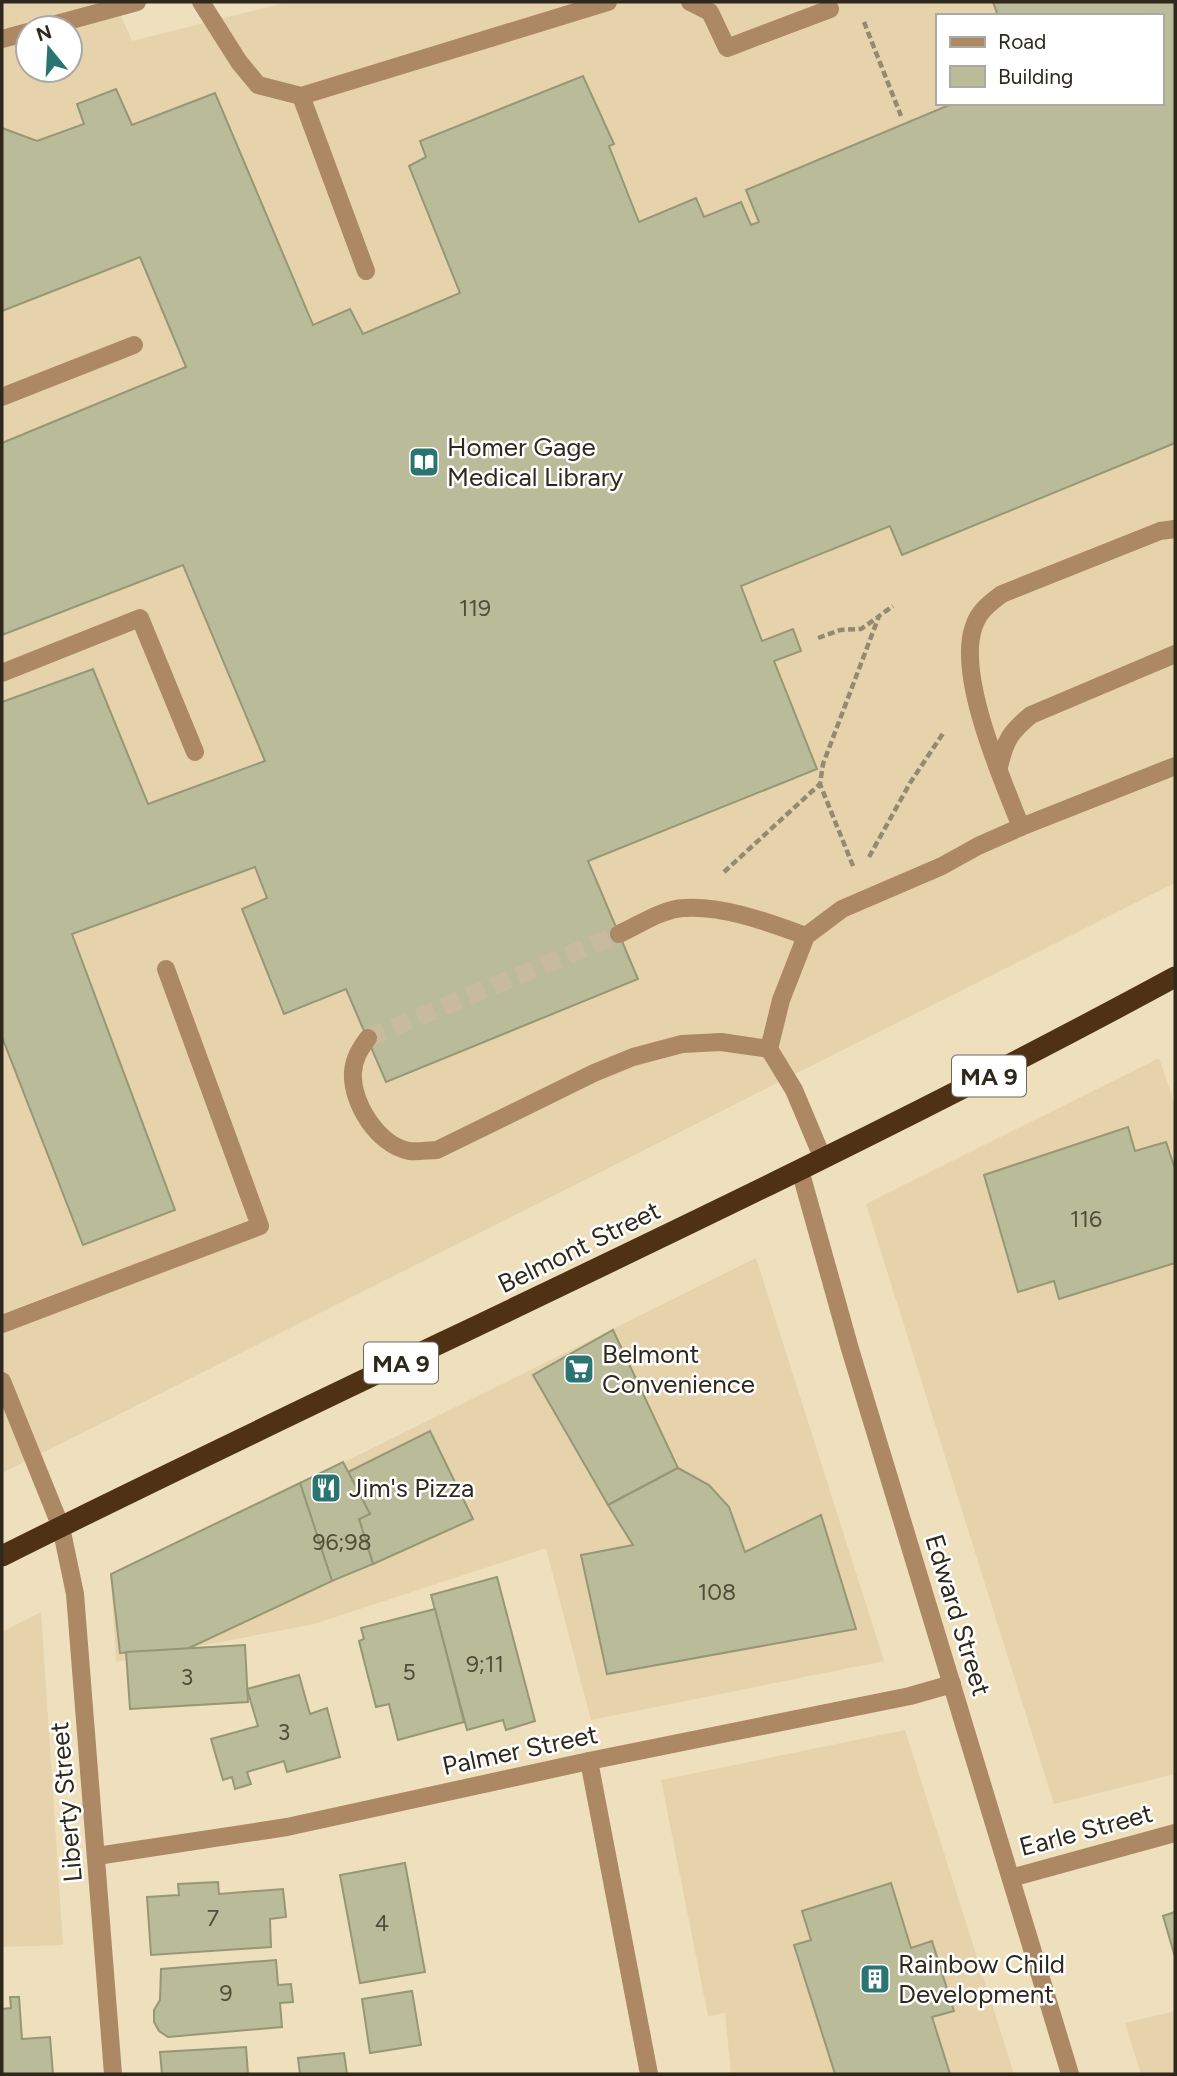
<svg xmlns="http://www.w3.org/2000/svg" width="1177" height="2076" font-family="Figtree,sans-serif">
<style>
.built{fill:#e6d3ab;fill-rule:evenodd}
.building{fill:#babb98;stroke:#969775;stroke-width:2}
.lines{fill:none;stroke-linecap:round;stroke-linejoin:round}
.minor-tunnel{stroke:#c8bb9d;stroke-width:18;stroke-dasharray:18 9;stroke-linecap:butt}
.path{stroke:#948a71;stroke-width:4.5;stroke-dasharray:7 3.5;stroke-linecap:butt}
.minor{stroke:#ad8864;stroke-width:18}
.highway{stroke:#4f3214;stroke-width:21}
.labels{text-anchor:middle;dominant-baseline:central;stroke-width:5;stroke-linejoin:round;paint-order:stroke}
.number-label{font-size:23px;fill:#514e3b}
.shield{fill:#fff;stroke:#6d6960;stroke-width:2}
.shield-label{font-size:24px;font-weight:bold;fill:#2e291c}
.poi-label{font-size:26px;fill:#2e291c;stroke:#fff;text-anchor:start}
.street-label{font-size:26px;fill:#2e291c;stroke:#fff}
</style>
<rect width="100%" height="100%" fill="#eedfbd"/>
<!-- built -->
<g class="built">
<path d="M2,2h113l17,39 156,-39h887v881l-1173,590zM937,16h224v87h-224zM28,28h42v42h-42z"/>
<path d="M1159,1058l16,47v669l-121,30 -188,-600z"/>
<path d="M756,1258l128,403 -293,59 -45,-172 -232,76 -198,38 -5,-84z"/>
<path d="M41,1612l22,333 -61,2v-315z"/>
<path d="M905,1730l109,344h-283l-6,-61 -17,3 -47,-236z"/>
<path d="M1175,2011v63h-34l-16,-51z"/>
</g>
<!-- building -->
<g class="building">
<path d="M993,2h182v441l-273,112 -12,-29 -149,60 21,55 31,-12 8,22 -27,10 43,108 -229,92 50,118 -252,103 -40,-93 -62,25 -42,-105 25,-11 -12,-31 -183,67 103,276 -92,35 -81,-208v-335l91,-33 55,135 117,-43 -82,-196 -181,70v-192l184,-76 -46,-110 -138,54v-183l35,13 47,-17 -7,-20 39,-15 16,36 83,-32 98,232 37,-16 13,25 97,-41 -51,-127 17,-9 -6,-16 163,-65 31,68 -5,2 30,76 57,-24 8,19 37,-15 10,23 8,-3 -13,-32 208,-87h207v-87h-163z"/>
<path d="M1128,1127l7,24 31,-9 9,27v94l-116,36 -5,-18 -36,11 -34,-117z"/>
<path d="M613,1330l65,138 -70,37 -75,-130z"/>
<path d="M430,1431l43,88 -100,45 -14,-45 11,-5 -22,-42z"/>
<path d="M343,1462l27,52 -11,5 14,45 -41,17 -32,-98z"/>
<path d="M678,1468l31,17 20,22 16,45 76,-37 35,114 -249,45 -26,-119 52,-10 -25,-40z"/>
<path d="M300,1483l32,98 -145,68 -67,4 -9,-79z"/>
<path d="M497,1577l38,144 -29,9 -3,-10 -36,10 -36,-135z"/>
<path d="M435,1609l29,113 -66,18 -9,-36 -13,3 -17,-66 5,-2 -3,-11z"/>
<path d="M245,1645l3,57 -118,7 -4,-57z"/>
<path d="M299,1675l11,39 17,-6 13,49 -53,15 -3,-11 -37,11 4,12 -16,5 -3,-12 -9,3 -12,-41 47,-13 -11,-37z"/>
<path d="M405,1863l20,109 -65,11 -20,-108z"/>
<path d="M218,1882l1,12 64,-5 3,28 -16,2 1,28 -120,8 -4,-58 32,-2 -1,-11z"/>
<path d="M891,1883l20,65 21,-7 22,70 -22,6 18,57h-115l-41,-129 17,-5 -9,-29z"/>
<path d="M1175,1912v45l-12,-41z"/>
<path d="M276,1960l2,25 13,-1 2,18 -13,1 2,24 -114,10 -9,-6 -5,-9v-12l6,-10 1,-31z"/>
<path d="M412,1991l9,54 -51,8 -8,-54z"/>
<path d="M10,1997h9l3,42 28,-2 3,37h-51v-65l9,-1z"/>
<path d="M246,2047l2,27h-86l-2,-22z"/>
<path d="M344,2053l3,21h-47l-2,-16z"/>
</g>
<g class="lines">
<!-- minor-tunnel -->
<path class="minor-tunnel" d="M368,1038l251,-104"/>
<!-- path -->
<g class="path">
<path d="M864,22l37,94"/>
<path d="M818,638l22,-8 21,-1 17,-12"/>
<path d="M869,857l41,-74 34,-51"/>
<path d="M853,866l-33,-82 3,-20 56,-148 14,-10"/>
<path d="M724,872l96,-88"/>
</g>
<!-- minor -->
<g class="minor">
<path d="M201,2l38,60 19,23 43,11 307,-94"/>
<path d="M690,2l20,10 17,36 103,-39"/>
<path d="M42,28l95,-26"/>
<path d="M2,39l26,-7"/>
<path d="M301,96l65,175"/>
<path d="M2,397l132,-52"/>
<path d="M2,673l138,-55 55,134"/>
<path d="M999,767c6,-26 11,-35 32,-52l144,-61"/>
<path d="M1021,827c-19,-48 -65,-152 -47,-201 5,-15 16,-23 28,-32l158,-63 15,-2"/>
<path d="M619,934c20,-9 43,-25 65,-26 39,-3 86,15 122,28"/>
<path d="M368,1038c-8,11 -14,20 -15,34 -2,31 25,73 56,79 9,1 19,-1 28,-1l157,-77 39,-16 49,-13 39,-2 48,7"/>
<path d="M823,1159l-29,-69 -25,-41 12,-49 25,-64 36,-27 100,-43 36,-20 43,-19 154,-61"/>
<path d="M800,1170l50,179 220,725"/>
<path d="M2,1324l258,-98 -94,-257"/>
<path d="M2,1381l59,146 14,67 38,480"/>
<path d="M589,1761l60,313"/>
<path d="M97,1856l190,-29 302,-66 321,-65 42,-12"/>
<path d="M1011,1878l164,-45"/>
</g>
<!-- highway -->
<path class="highway" d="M2,1556c390,-195 789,-371 1173,-579"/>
</g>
<!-- icons -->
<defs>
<g id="library-square" transform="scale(1.575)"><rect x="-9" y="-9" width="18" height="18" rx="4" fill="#2a7472" stroke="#fff"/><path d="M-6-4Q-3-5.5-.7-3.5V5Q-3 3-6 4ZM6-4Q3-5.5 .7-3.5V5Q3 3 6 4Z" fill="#fff"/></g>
<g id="supermarket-square" transform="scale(1.575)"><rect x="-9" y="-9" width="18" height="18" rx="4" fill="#2a7472" stroke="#fff"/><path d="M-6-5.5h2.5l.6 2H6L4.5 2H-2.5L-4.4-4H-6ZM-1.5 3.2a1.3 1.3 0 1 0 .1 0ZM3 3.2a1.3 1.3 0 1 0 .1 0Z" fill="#fff"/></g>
<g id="restaurant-square" transform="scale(1.575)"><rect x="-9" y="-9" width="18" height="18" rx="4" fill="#2a7472" stroke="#fff"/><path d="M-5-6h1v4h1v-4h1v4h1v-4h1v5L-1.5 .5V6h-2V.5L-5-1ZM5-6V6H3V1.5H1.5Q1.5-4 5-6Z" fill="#fff"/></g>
<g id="building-square" transform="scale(1.575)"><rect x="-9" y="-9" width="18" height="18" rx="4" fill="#2a7472" stroke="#fff"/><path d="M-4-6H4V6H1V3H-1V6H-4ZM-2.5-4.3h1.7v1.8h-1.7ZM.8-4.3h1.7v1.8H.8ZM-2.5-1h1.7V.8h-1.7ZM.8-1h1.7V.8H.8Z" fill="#fff"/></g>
</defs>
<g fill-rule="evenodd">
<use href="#library-square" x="424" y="462"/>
<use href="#supermarket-square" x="579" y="1369"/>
<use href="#restaurant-square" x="326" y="1488"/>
<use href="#building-square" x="875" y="1979"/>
</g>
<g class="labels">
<!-- number labels -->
<g class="number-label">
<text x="475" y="608">119</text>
<text x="1086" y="1219">116</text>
<text x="342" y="1542">96;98</text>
<text x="717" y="1592">108</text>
<text x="485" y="1664">9;11</text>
<text x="409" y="1672">5</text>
<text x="187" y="1677">3</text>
<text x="284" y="1732">3</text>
<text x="213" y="1918">7</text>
<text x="382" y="1923">4</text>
<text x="226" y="1993">9</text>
</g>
<!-- shield labels -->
<g class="shield">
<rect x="952" y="1055.5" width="74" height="41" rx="5"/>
<rect x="364" y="1342.5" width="74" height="41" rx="5"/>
</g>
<g class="shield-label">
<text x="989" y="1076">MA 9</text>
<text x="401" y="1363">MA 9</text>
</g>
<!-- poi labels -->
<g class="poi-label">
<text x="447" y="447">Homer Gage<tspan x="447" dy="30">Medical Library</tspan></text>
<text x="602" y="1354">Belmont<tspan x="602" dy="30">Convenience</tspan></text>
<text x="349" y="1488">Jim's Pizza</text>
<text x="898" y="1964">Rainbow Child<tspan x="898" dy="30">Development</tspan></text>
</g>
<!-- street labels -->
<g class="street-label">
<text transform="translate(579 1247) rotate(-26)">Belmont Street</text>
<text transform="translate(958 1615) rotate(73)">Edward Street</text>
<text transform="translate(520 1750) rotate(-12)">Palmer Street</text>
<text transform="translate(66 1802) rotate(-95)">Liberty Street</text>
<text transform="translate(1086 1830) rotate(-15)">Earle Street</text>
</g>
</g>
<!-- border -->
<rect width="1177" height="2076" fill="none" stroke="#2e291c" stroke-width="7"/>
<!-- legend -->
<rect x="936" y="14" width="228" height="91" fill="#ffffff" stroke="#aba9a4" stroke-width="2"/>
<rect x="950" y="37" width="35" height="10" fill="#ad8864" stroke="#aba9a4" stroke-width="2"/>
<text x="998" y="49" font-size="21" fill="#2e291c">Road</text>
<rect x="950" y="66" width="35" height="21" fill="#babb98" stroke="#aba9a4" stroke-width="2"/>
<text x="998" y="84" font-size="21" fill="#2e291c">Building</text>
<!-- north arrow -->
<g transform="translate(49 49) rotate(342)"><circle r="33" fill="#ffffff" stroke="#aba9a4" stroke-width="2"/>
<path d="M0-5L12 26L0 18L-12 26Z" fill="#2a7472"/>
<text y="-10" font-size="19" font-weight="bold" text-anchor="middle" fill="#2e291c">N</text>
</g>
</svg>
